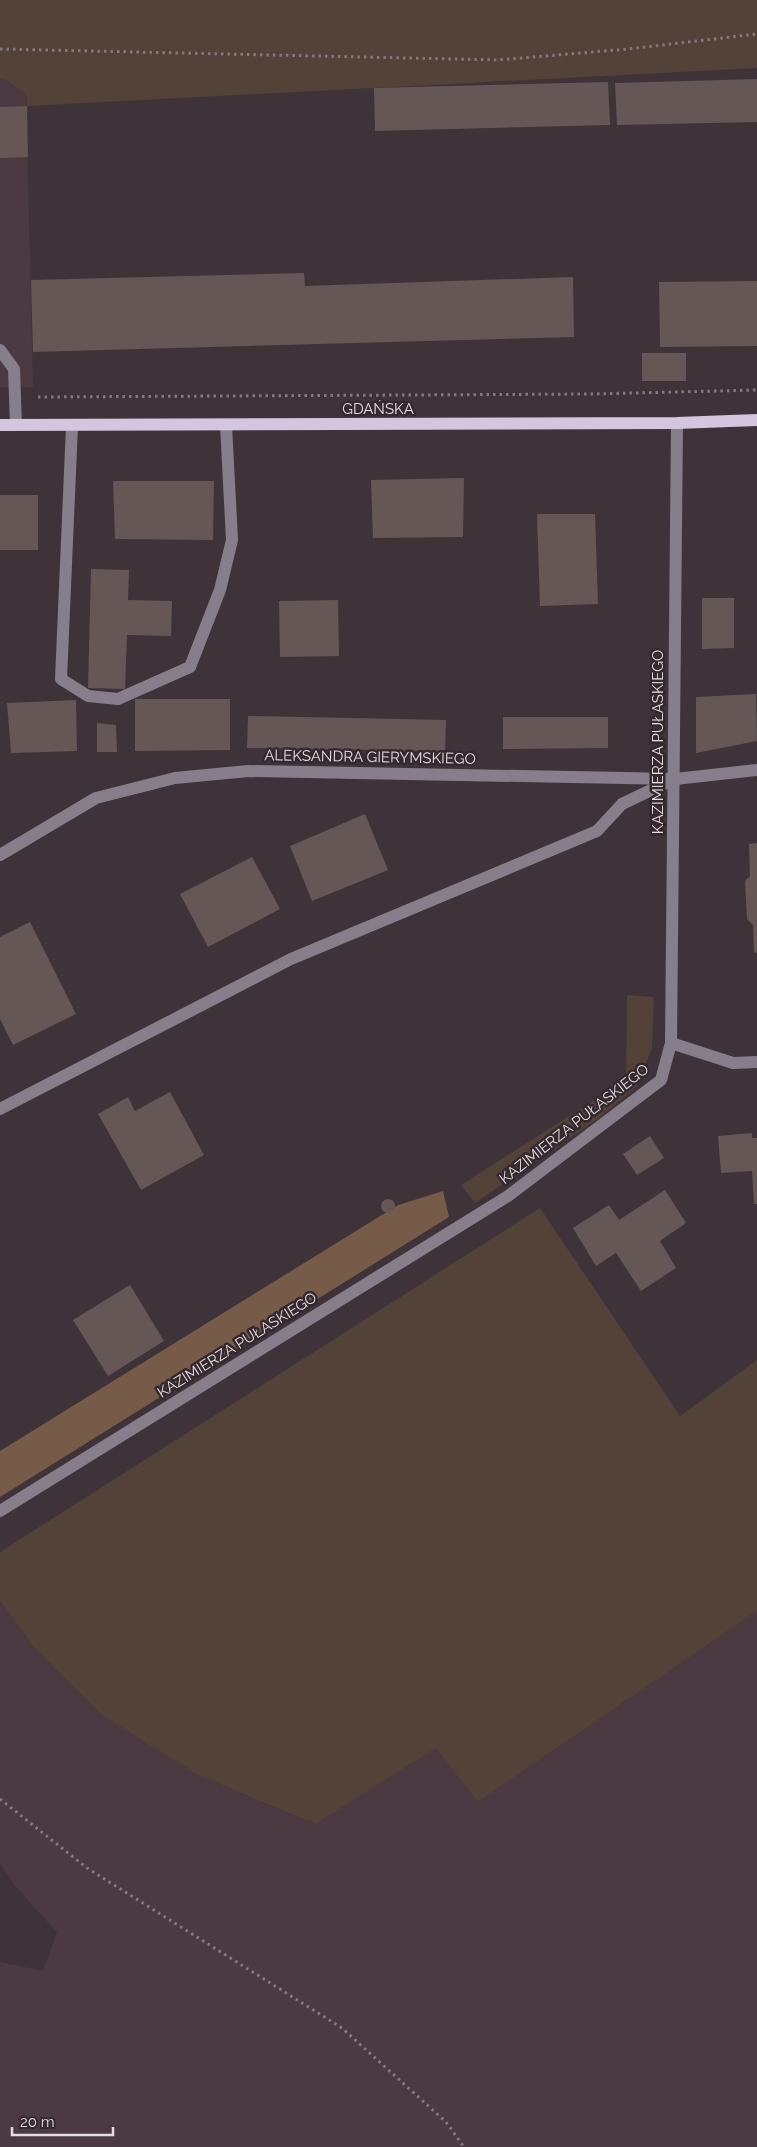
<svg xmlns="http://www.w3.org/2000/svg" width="757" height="2147" font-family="Raleway,sans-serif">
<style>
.built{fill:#4c3a43}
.green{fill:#524237}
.forest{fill:#765b49}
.building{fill:#645756}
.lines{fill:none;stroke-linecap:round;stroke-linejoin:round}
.path{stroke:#83797e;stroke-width:3;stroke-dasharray:2.5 4;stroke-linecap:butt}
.minor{stroke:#867f8b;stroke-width:12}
.major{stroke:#d5c6df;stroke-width:12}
.labels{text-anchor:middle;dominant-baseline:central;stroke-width:5;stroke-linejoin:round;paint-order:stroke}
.street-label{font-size:15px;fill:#e4dce0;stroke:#34292f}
</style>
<rect width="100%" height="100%" fill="#3e3339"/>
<!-- built -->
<g class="built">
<path d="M0,78h3l23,16 7,293h-33z"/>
<path d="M0,1601l37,50 66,65 95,59 116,49 123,-77 41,55 279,-191v536h-757v-185l43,9 14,-39 -41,-45 -16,-24z"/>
</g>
<!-- green -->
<g class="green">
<path d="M0,0h757v68l-730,38 -1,-12 -23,-16h-3z"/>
<path d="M627,995l27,2 -2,51 -16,39 -37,31 -124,85 -14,-18 165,-105z"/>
<path d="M540,1208l140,208 77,-56v251l-279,191 -42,-54 -121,76 -117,-49 -95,-59 -66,-65 -37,-50v-49z"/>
</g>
<!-- forest -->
<path class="forest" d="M443,1191l6,26 -449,280v-46l398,-246z"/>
<!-- building -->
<g class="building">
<path d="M757,79v43l-140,3 -2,-42z"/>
<path d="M608,82l2,43 -235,6 -1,-43z"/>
<path d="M27,106l1,51 -28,1v-51z"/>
<path d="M304,273l1,13 268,-9 1,60 -541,15 -2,-72z"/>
<path d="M757,281v65l-97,1 -1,-65z"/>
<rect x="642" y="353" width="44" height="28"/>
<path d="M464,478l-1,59 -90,1 -2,-58z"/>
<path d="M113,481h101l-1,59 -98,-1z"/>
<rect x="0" y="495" width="38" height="55"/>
<path d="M537,514h58l3,90 -58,2z"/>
<path d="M91,569l38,1 -1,30 44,1 -1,35 -44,-1 -2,54 -37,-1z"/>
<path d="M702,598h32v50l-32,1z"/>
<path d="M338,600l1,56 -59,1 -1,-56z"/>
<path d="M756,694l1,47 -61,12v-56z"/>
<path d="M135,699h95v51l-95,1z"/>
<path d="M76,700l1,51 -66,2 -4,-50z"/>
<path d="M248,716l198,4 -1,31 -198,-3z"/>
<path d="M503,717h105v31l-105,1z"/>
<path d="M97,723l19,2 1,27h-20z"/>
<path d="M365,814l23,56 -76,31 -22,-55z"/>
<path d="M757,843v109l-3,1 -1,-28 -6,-6 -2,-38 5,-5 -1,-32z"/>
<path d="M252,857l28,52 -72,38 -28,-53z"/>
<path d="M30,922l46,92 -63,31 -13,-26v-82z"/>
<path d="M170,1092l34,63 -63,35 -43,-76 30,-17 7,14z"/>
<path d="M752,1133v5h5v66h-3l-2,-33 -31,2 -3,-37z"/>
<path d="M650,1136l14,22 -27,17 -14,-21z"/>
<path d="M665,1190l21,33 -26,18 16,27 -35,23 -25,-38 -20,13 -23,-38 36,-23 10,15z"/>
<circle cx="388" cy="1206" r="7"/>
<path d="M130,1285l34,56 -56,35 -35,-56z"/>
</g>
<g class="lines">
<!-- path -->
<g class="path">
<path d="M0,49l498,11 130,-11 129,-15"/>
<path d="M38,397l555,-3 164,-4"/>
<path d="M0,1799l87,69 255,160 104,94 18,25"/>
</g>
<!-- minor -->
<g class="minor">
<path d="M0,350l14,19 2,56"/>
<path d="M72,426l-11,253 27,17 30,3 72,-32 30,-77 12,-50 -6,-115"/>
<path d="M0,855l96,-57 79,-20 73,-7 427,8 82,-9"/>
<path d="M671,1043l62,20 24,-1"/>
<path d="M0,1109l291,-150 306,-128 25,-27 50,-24"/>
<path d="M0,1511l508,-315 153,-116 10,-37 6,-620"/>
</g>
<!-- major -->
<path class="major" d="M0,425l677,-2 80,-3"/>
</g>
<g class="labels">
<!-- street labels -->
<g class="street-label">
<text x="378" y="409">GDAŃSKA</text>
<text transform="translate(658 742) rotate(-90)">KAZIMIERZA PUŁASKIEGO</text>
<text transform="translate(370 757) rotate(1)">ALEKSANDRA GIERYMSKIEGO</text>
<text transform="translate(574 1124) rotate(-38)">KAZIMIERZA PUŁASKIEGO</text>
<text transform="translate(237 1345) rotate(-32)">KAZIMIERZA PUŁASKIEGO</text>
</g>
</g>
<!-- scale -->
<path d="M12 2127v8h101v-8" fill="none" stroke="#e4dce0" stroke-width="2.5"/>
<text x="20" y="2127" font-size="15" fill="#e4dce0" stroke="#34292f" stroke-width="4" paint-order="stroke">20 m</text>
</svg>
